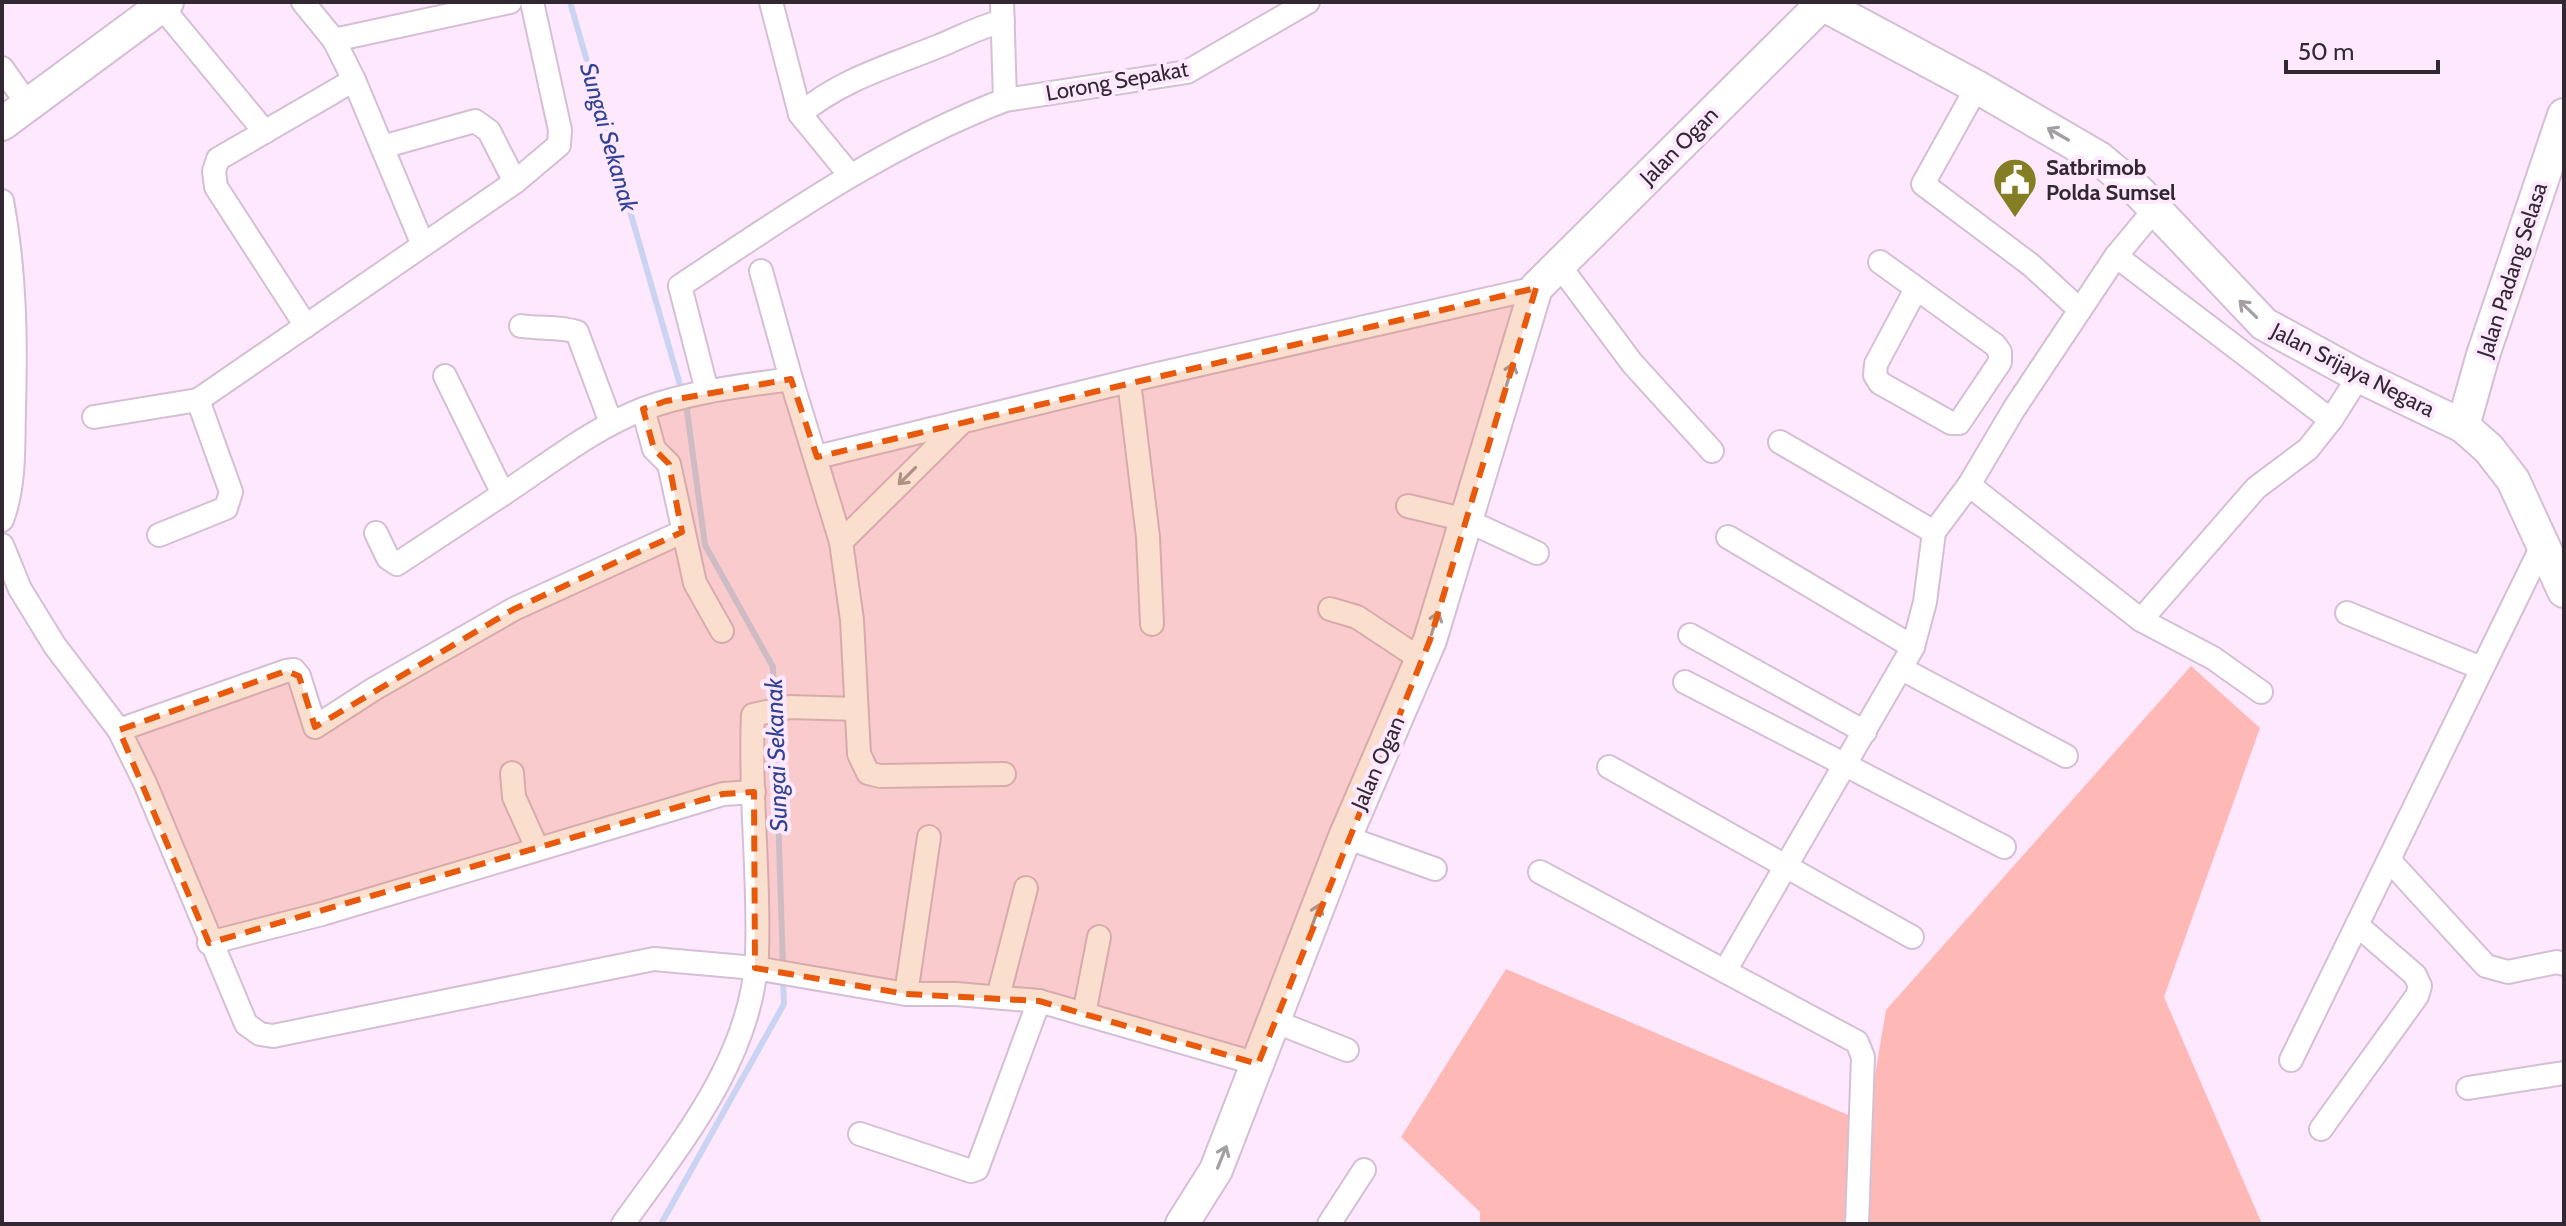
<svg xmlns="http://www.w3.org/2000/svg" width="2566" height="1226" font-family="Cabin,sans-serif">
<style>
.green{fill:#feb8b6}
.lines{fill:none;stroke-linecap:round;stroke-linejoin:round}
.stream{stroke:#cad4f2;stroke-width:6}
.street-casing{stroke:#d4bfd5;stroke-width:26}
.secondary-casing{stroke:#d4bfd5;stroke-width:36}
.street{stroke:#fff;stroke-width:22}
.secondary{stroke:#fff;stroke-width:32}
.oneway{stroke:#a29ea2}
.marked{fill:#e8590c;fill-opacity:0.2;stroke:#e8590c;stroke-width:6;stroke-dasharray:16 10;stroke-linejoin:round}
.labels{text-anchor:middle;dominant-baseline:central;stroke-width:8;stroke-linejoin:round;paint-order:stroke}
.street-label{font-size:22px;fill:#312831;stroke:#fee8fe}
.poi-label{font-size:22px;font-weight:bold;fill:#312831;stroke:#fee8fe;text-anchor:start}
.water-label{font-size:24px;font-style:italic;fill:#304294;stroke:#fee8fe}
</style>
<rect width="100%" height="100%" fill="#fee8fe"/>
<!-- green -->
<path class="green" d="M2191,666l69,62 -96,269 98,227h-782v-12l-79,-75 105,-168 361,154 19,-113z"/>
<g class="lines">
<!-- stream -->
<g class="stream">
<path d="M570,2l112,390"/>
<path d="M686,403l19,142 68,122 1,37"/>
<path d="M775,716l8,252"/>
<path d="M661,1224l123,-220 -1,-25"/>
</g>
<!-- street casing -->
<g class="street-casing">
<g id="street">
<path d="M303,2l31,38 176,-38"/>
<path d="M771,2l29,112 49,60"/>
<path d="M161,6l104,126"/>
<path d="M334,40l20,40 69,165"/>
<path d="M2,68l27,38"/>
<path d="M1977,87l-54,97 108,81 49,45"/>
<path d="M1005,100l182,-28 121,-70"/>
<path d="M800,114c42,-35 90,-48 139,-68 22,-9 40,-19 64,-25"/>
<path d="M382,147l93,-26 14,10 26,51"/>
<path d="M2,201c13,69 14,139 12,209 -1,38 1,75 -12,110"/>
<path d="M2116,256l215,164"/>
<path d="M1880,262l115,83 5,7v10l-41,61h-8l-71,-40 -5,-8 1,-11 40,-75"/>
<path d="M1559,265l73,98 80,88"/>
<path d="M761,271l30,108"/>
<path d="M306,326l-90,-139 -2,-16 4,-12 136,-79"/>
<path d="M521,326c19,3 39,0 56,6l34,91"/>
<path d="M1129,381l19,156 4,87"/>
<path d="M707,391l-27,-105c105,-70 207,-141 325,-186l-3,-98"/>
<path d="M643,409l11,40 15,15 26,119 27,48"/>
<path d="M94,417l104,-17"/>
<path d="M1780,442l154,90"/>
<path d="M817,457l328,-80 391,-89"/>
<path d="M1969,485l172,135 72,38 48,34"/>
<path d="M503,494c46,-30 91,-67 143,-86 47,-17 96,-22 145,-29l50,163 11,78 7,134 9,19 12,3 124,-2"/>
<path d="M1408,506l58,14 71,33"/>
<path d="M376,533l12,25 9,6 106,-70 -58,-118"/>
<path d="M159,535l67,-27 5,-16 -33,-92 317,-218 44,-37 1,-15 -28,-128"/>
<path d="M1728,537l185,110"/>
<path d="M841,542l121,-120"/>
<path d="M2,545l18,44 35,57 64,84 26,53 101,241 14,10 13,2 381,-77 101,9 151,26h50l83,7"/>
<path d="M1330,609l27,8 65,43"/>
<path d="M2347,613l134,55"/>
<path d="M2141,620l115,-132 52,-39 23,-29 28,-44"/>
<path d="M1690,635l175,97"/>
<path d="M1902,669l164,87"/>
<path d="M1685,682l319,165"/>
<path d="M119,730l167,-59 8,-1 5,6 16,51 59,-38 140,-80 168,-77"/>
<path d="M1609,767l303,170"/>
<path d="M512,773l2,24 23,51"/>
<path d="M1345,837l90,32"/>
<path d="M2389,860l97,106 22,6 49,-10 7,2"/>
<path d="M1540,872l317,170 6,15 -6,167"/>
<path d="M209,943l113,-29 401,-120 31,-2"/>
<path d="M1725,971l188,-324 12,-45 9,-70 35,-47 45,-76 102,-153 39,-47"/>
<path d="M906,994l23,-157"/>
<path d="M998,997l28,-109"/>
<path d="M1084,1014l15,-77"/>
<path d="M1276,1022l71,28"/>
<path d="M2291,1060l251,-514"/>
<path d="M2468,1088l96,-15"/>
<path d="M2321,1129l96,-133 3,-10 -5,-11 -58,-50"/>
<path d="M860,1134l111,37 6,-2 62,-168 219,63"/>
<path d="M623,1224c58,-81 129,-166 134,-270 3,-79 -8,-160 -4,-239l37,-8 66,2"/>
<path d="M1329,1224l35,-54"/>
</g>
</g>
<!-- secondary casing -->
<g class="secondary-casing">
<g id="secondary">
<path d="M1818,2l159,85 122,71 40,34 125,132 95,52 104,50 26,23 24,31 51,111"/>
<path d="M2,124l165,-122"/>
<path d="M2463,426l20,-71 81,-240"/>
<path d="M1182,1224l34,-54 129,-333 85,-197 106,-352 286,-284"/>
</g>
</g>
<!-- street -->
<use href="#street" class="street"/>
<!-- secondary -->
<use href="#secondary" class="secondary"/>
</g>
<!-- one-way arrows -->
<defs><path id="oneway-shaft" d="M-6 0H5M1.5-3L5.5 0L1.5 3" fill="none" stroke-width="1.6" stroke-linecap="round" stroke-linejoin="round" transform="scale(2)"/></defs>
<g class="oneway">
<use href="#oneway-shaft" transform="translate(2058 134) rotate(-150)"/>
<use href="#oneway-shaft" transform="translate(2248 309) rotate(-136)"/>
<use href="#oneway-shaft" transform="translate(1510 374) rotate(-73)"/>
<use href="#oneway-shaft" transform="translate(907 476) rotate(135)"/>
<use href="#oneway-shaft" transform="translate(1435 623) rotate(-73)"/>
<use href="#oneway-shaft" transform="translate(1316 915) rotate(-70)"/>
<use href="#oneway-shaft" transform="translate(1222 1157) rotate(-68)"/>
</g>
<!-- marked area -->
<path class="marked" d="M1536,288l-106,352 -172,424 -219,-63 -133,-7 -151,-26 -1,-176 -31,2 -514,149 -90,-213 167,-59 13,5 16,51 199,-118 168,-77 -13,-68 -15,-15 -11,-40 23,-8 125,-22 26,78z"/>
<!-- icons -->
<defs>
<g id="civic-pin" transform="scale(2.3)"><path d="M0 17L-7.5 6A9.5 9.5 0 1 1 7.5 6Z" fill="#847d24" stroke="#fee8fe"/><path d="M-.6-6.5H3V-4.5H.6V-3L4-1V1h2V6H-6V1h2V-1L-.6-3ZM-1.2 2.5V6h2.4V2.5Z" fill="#fff"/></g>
</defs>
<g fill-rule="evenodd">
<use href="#civic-pin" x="2015" y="180"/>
</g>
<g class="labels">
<!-- street labels -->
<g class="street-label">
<text transform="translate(1117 81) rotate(-10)">Lorong Sepakat</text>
<text transform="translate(1679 146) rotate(-45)">Jalan Ogan</text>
<text transform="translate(2512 270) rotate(-72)">Jalan Padang Selasa</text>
<text transform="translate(2353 370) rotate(27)">Jalan Srijaya Negara</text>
<text transform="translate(1378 763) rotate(-66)">Jalan Ogan</text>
</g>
<!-- poi labels -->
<g class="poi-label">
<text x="2046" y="167">Satbrimob<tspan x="2046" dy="25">Polda Sumsel</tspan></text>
</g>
<!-- water labels -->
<g class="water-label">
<text transform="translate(609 137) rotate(74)">Sungai Sekanak</text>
<text transform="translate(776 755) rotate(-92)">Sungai Sekanak</text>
</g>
</g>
<!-- border -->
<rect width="2566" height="1226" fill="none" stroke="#312831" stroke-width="8"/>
<!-- scale -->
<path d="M2286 60v12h152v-12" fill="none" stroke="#312831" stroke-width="4"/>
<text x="2298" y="60" font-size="24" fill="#312831" stroke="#fee8fe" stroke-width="6" paint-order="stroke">50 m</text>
</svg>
